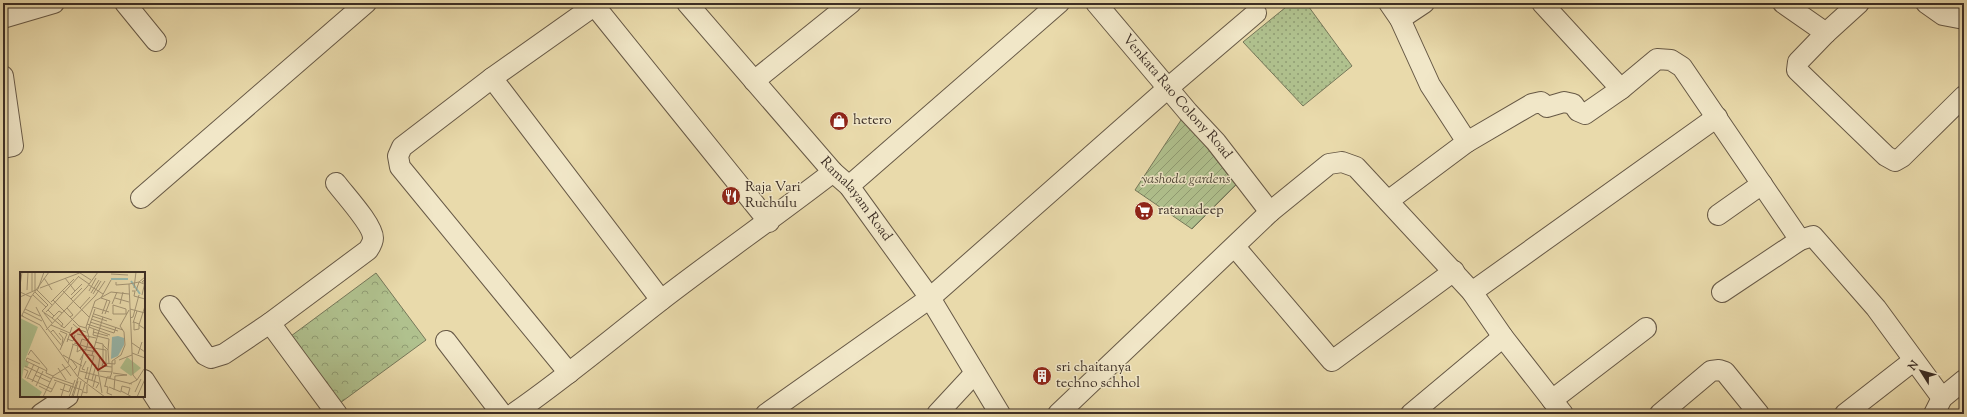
<svg xmlns="http://www.w3.org/2000/svg" width="1967" height="417" font-family="'Sorts Mill Goudy',serif">
<style>
.grass{fill:url(#grass-dots);stroke:#76785a}
.park{fill:url(#park-crowns);stroke:#76785a}
.garden{fill:url(#garden-furrows);stroke:#76785a}
.lines{fill:none;stroke-linecap:round;stroke-linejoin:round}
.minor-casing{stroke:#675946;stroke-width:22}
.minor{stroke:#f1e7c8;stroke-width:20}
.labels{text-anchor:middle;dominant-baseline:central;stroke-width:3;stroke-linejoin:round;paint-order:stroke}
.street-label{font-size:14px;fill:#3c2e25;stroke:#f1e7c8}
.poi-label{font-size:14px;fill:#3c2e25;stroke:#f1e7c8;text-anchor:start}
.park-label{font-size:14px;font-style:italic;fill:#534b3a;stroke:#f1e7c8}
.inset-river{fill:none;stroke:#98baaf;stroke-width:2}
.inset-road{fill:none;stroke:#a49575;stroke-width:1}
.view{fill:#8f2418;fill-opacity:0.15;stroke:#8f2418;stroke-width:2}
.inset-edge{fill:none;stroke:#3c2e25;stroke-width:2}
</style>
<defs>
<pattern id="grass-dots" width="8" height="8" patternUnits="userSpaceOnUse"><rect width="8" height="8" fill="#b0c18e"/><path d="M2 2h.1M6 6h.1" fill="none" stroke="#909d74" stroke-width="1.8" stroke-linecap="round"/></pattern>
<pattern id="park-crowns" width="20" height="18" patternUnits="userSpaceOnUse"><rect width="20" height="18" fill="#b0c18e"/><path d="M2 6a3 3 0 1 1 6 0M12 15a3 3 0 1 1 6 0" fill="none" stroke="#909d74"/></pattern>
<pattern id="garden-furrows" width="10" height="10" patternUnits="userSpaceOnUse"><rect width="10" height="10" fill="#b0c18e"/><path d="M-1 1l2-2M0 10L10 0M9 11l2-2" fill="none" stroke="#909d74"/></pattern>
</defs>
<rect width="100%" height="100%" fill="#e9daab"/>
<filter id="stains"><feTurbulence type="fractalNoise" baseFrequency=".005" numOctaves="4"/><feColorMatrix values="0 0 0 0 .2 0 0 0 0 .09 0 0 0 0 .02 0 0 0 .5 -.17"/></filter>
<radialGradient id="worn" r=".72"><stop offset=".6" stop-color="#630" stop-opacity="0"/><stop offset="1" stop-color="#630" stop-opacity=".3"/></radialGradient>
<!-- grass -->
<path class="grass" d="M1291,3h15l46,63 -49,40 -60,-64z"/>
<!-- park -->
<path class="park" d="M376,273l50,67 -86,63 -49,-67z"/>
<!-- garden -->
<path class="garden" d="M1183,117l53,68 -44,44 -57,-39z"/>
<g class="lines">
<!-- minor casing -->
<g class="minor-casing">
<g id="minor">
<path d="M125,3l31,38"/>
<path id="s1" d="M687,3l146,169 16,14 81,112 70,116"/>
<path id="s2" d="M1096,3l92,109 28,30 54,70"/>
<path d="M1542,3l79,86 36,-30 14,1 11,7 118,173 13,-4 63,72 66,90"/>
<path d="M1783,3l43,30 33,-30"/>
<path d="M1926,3l17,12 21,4"/>
<path d="M594,5l175,217"/>
<path d="M3,18l51,-15"/>
<path d="M1400,19l24,-16"/>
<path d="M1826,33l-28,29 -1,8 89,86 9,5 7,-4 62,-61"/>
<path d="M3,76l10,70 -10,2"/>
<path d="M492,78l169,222"/>
<path d="M754,81l97,-78"/>
<path d="M1467,142l65,-38 9,-2 6,5 17,-5 9,2 5,7 7,3 36,-25"/>
<path d="M336,183c9,12 37,42 37,55 0,4 -3,9 -5,12l-98,73 67,91"/>
<path d="M849,186l210,-183"/>
<path d="M141,198l225,-195"/>
<path d="M1388,201l79,-59 -37,-57 -30,-66 -11,-16"/>
<path d="M1718,215l44,-31"/>
<path d="M1235,247l97,114 122,-90"/>
<path d="M1472,292l245,-175"/>
<path d="M1722,292l78,-52"/>
<path d="M170,306l35,49 6,3 13,-4 46,-31"/>
<path d="M446,341l56,73"/>
<path d="M569,373l-169,-206 -2,-11 4,-9 90,-69 106,-75"/>
<path d="M144,380l22,34"/>
<path d="M1552,400l94,-72"/>
<path d="M41,414l27,-18"/>
<path d="M513,414c51,-35 98,-75 147,-113 57,-44 116,-85 173,-129"/>
<path d="M766,414l164,-116 238,-210 88,-75"/>
<path d="M937,414l38,-41"/>
<path d="M1058,414l212,-202 59,-48 13,-2 14,5 116,125 31,45 60,77"/>
<path d="M1411,414l92,-77"/>
<path d="M1660,414l51,-43 8,-1 6,2 34,42"/>
<path d="M1845,414l68,-53"/>
<path d="M1934,414l8,-16 22,-18"/>
</g>
</g>
<!-- minor -->
<use href="#minor" class="minor"/>
</g>
<!-- icons -->
<defs>
<g id="shop-disc" transform="scale(1)"><circle r="9.5" fill="#8f2418" stroke="#f1e7c8"/><path d="M-5-2.5h2.3a2.7 3.5 0 0 1 5.4 0H5L5.5 6h-11ZM-1.5-2.5h3a1.5 2.3 0 0 0-3 0Z" fill="#fff"/></g>
<g id="restaurant-disc" transform="scale(1)"><circle r="9.5" fill="#8f2418" stroke="#f1e7c8"/><path d="M-5-6h1v4h1v-4h1v4h1v-4h1v5L-1.5 .5V6h-2V.5L-5-1ZM5-6V6H3V1.5H1.5Q1.5-4 5-6Z" fill="#fff"/></g>
<g id="supermarket-disc" transform="scale(1)"><circle r="9.5" fill="#8f2418" stroke="#f1e7c8"/><path d="M-6-5.5h2.5l.6 2H6L4.5 2H-2.5L-4.4-4H-6ZM-1.5 3.2a1.3 1.3 0 1 0 .1 0ZM3 3.2a1.3 1.3 0 1 0 .1 0Z" fill="#fff"/></g>
<g id="building-disc" transform="scale(1)"><circle r="9.5" fill="#8f2418" stroke="#f1e7c8"/><path d="M-4-6H4V6H1V3H-1V6H-4ZM-2.5-4.3h1.7v1.8h-1.7ZM.8-4.3h1.7v1.8H.8ZM-2.5-1h1.7V.8h-1.7ZM.8-1h1.7V.8H.8Z" fill="#fff"/></g>
</defs>
<g fill-rule="evenodd">
<use href="#shop-disc" x="839" y="121"/>
<use href="#restaurant-disc" x="731" y="196"/>
<use href="#supermarket-disc" x="1144" y="211"/>
<use href="#building-disc" x="1042" y="376"/>
</g>
<g class="labels">
<!-- street labels -->
<g class="street-label">
<text stroke="none"><textPath href="#s2" startOffset="124">Venkata Rao Colony Road</textPath></text>
<text stroke="none"><textPath href="#s1" startOffset="259">Ramalayam Road</textPath></text>
</g>
<!-- poi labels -->
<g class="poi-label">
<text x="853" y="121">hetero</text>
<text x="745" y="188">Raja Vari<tspan x="745" dy="16">Ruchulu</tspan></text>
<text x="1158" y="211">ratanadeep</text>
<text x="1056" y="368">sri chaitanya<tspan x="1056" dy="16">techno schhol</tspan></text>
</g>
<!-- park labels -->
<g class="park-label">
<text x="1186" y="180">yashoda gardens</text>
</g>
</g>
<!-- overview -->
<g transform="translate(20 272)">
<rect width="125" height="125" fill="#e9daab"/>
<path d="M0,46l18,9 -13,33 4,3 -2,5 -3,-1 -2,11 20,14 -3,5h-19zM107,85l14,11 -10,8 -11,-8z" fill="#b0c18e"/>
<path d="M98,64l6,2v7l-6,11 -7,3 1,-22z" fill="#98baaf"/>
<path class="inset-river" d="M91,7h17M111,9l9,13"/>
<path class="inset-road" d="M12,0v19M15,0v18M60,1l11,7M91,2l17,1M59,5l10,7M24,6l8,12M45,6l10,13M96,10v3l13,-1M109,12l4,91 4,5M109,12l10,-2 6,-5M69,13l14,9M0,14l2,-14M20,16l42,-16M114,16l2,-16M7,18l1,-18M17,18l15,15M43,19l26,26M69,19l7,-13M112,19h3l-1,5 11,3M116,19l3,-9 5,2M0,20l11,5M15,20l13,13M91,20l18,2M71,21l8,-13M73,22l8,-13M13,23l13,12M51,23l11,-11M122,23l3,-13h-3l3,-3M0,25l18,-8 6,-17M95,26l14,4M51,27l11,-11M33,28l26,26 7,2M87,28l-6,-2 10,-18M31,30l23,-23M92,32l5,-12M100,32l3,-12M28,33l-6,6 10,7M125,34l-6,19 6,4M16,35l11,21M73,35l16,5M47,36l6,7 -3,2M60,36l10,-11M5,37l15,7M110,37l15,4M28,38l31,-34M4,40l18,9M26,40l2,-2 6,6 5,-5 3,2M24,41l8,10M74,42l18,6M82,42l5,-14M85,42l5,-13 -3,-1M106,42v-5l-13,-4v9h14M0,43l20,10 38,52 27,20M34,44l-2,2 12,10 31,-32 10,-15M72,44l15,5M4,45l-2,-2 9,-18 18,-25M37,46l6,6 -2,3M110,46l3,-1 6,-22M71,47l32,11M70,50l28,9M113,51l4,-12M53,52l7,6 6,2M67,52l27,9 2,-6M31,53l19,8M119,53v4l-5,1v-8l5,2M69,55l21,8M27,56l15,18M74,57l-1,6 16,4 -1,11M26,58l41,-43 11,-15M31,60l2,-2 8,10M73,60l15,4M39,61l4,5 -1,6M67,61l8,-24M57,62l19,4M47,67l6,2 2,-6M47,70l5,-15M75,70l8,2v19l12,1v-4M54,71l13,4M112,71l13,9M52,72l6,2 -1,6 5,-3 14,3M60,73l2,-6 6,2M83,73l5,5 1,14M67,75l19,3v13M40,78l7,-16 -7,-3M112,81l13,5M65,82l9,2 -7,27M118,82l4,-12M8,83l3,-5 16,19 -1,4 7,3M43,83l19,11M72,83l11,-38M80,84l-2,14 4,23M51,87l6,8 -3,3M60,88l7,-13 2,-10 -3,-10 9,-26 16,-9M99,88l13,-5M48,91l5,-18M83,91l-1,3 10,1M20,92l-13,-6 -1,3 21,10M42,92l9,12M5,94l27,13M38,96l8,12M4,97l4,2 -3,7M65,98l-3,-1 4,-8M60,99l19,5M79,99l13,1 -2,6M92,100v-11l9,-6 4,-10 -1,-13 -4,-6 9,-16M93,101l14,2M15,103l15,7M58,104l5,-21M80,104l32,8M33,105l20,7M8,106l24,11M65,106l14,5 -3,5M7,107l7,-15M65,107l3,-12M34,108l28,10M72,108l4,-15 -4,-1M12,110l7,-15M109,112l8,-4 7,-11M16,114l7,-15M19,114l12,6 5,-10M84,114l4,1 -1,6 5,2M85,114l2,-9h3M73,115l3,-12M89,115l12,5M40,117l9,3 2,-6M94,118l1,-14 12,-1M63,120l4,1v-8M115,120l6,-13M108,123l2,-7 -8,-2 -1,5 4,2 7,4M52,124l6,-18M23,125l10,-21 16,-10M41,125l4,-13M49,125l6,-17M53,125l5,-16M57,125l4,-16M61,125l4,-14M117,125l8,-18"/>
<path class="view" d="M59,57l27,36 -8,5 -27,-35z"/>
<rect width="125" height="125" class="inset-edge"/>
</g>
<!-- margin -->
<rect width="1967" height="417" fill="none" stroke="#e9daab" stroke-width="16"/>
<rect x="4" y="4" width="1959" height="409" fill="none" stroke="#3c2e25" stroke-width="2"/>
<rect x="8" y="8" width="1951" height="401" fill="none" stroke="#3c2e25"/>
<!-- north arrow -->
<g transform="translate(1921 371) rotate(307)" stroke="#f1e7c8" stroke-width="3" paint-order="stroke">
<path d="M0-3L7 15L0 10L-7 15Z" fill="#3c2e25"/>
<text y="-6" font-size="11" font-weight="bold" text-anchor="middle" fill="#3c2e25">N</text>
</g>
<rect width="100%" height="100%" filter="url(#stains)"/>
<rect width="100%" height="100%" fill="url(#worn)"/>
</svg>
